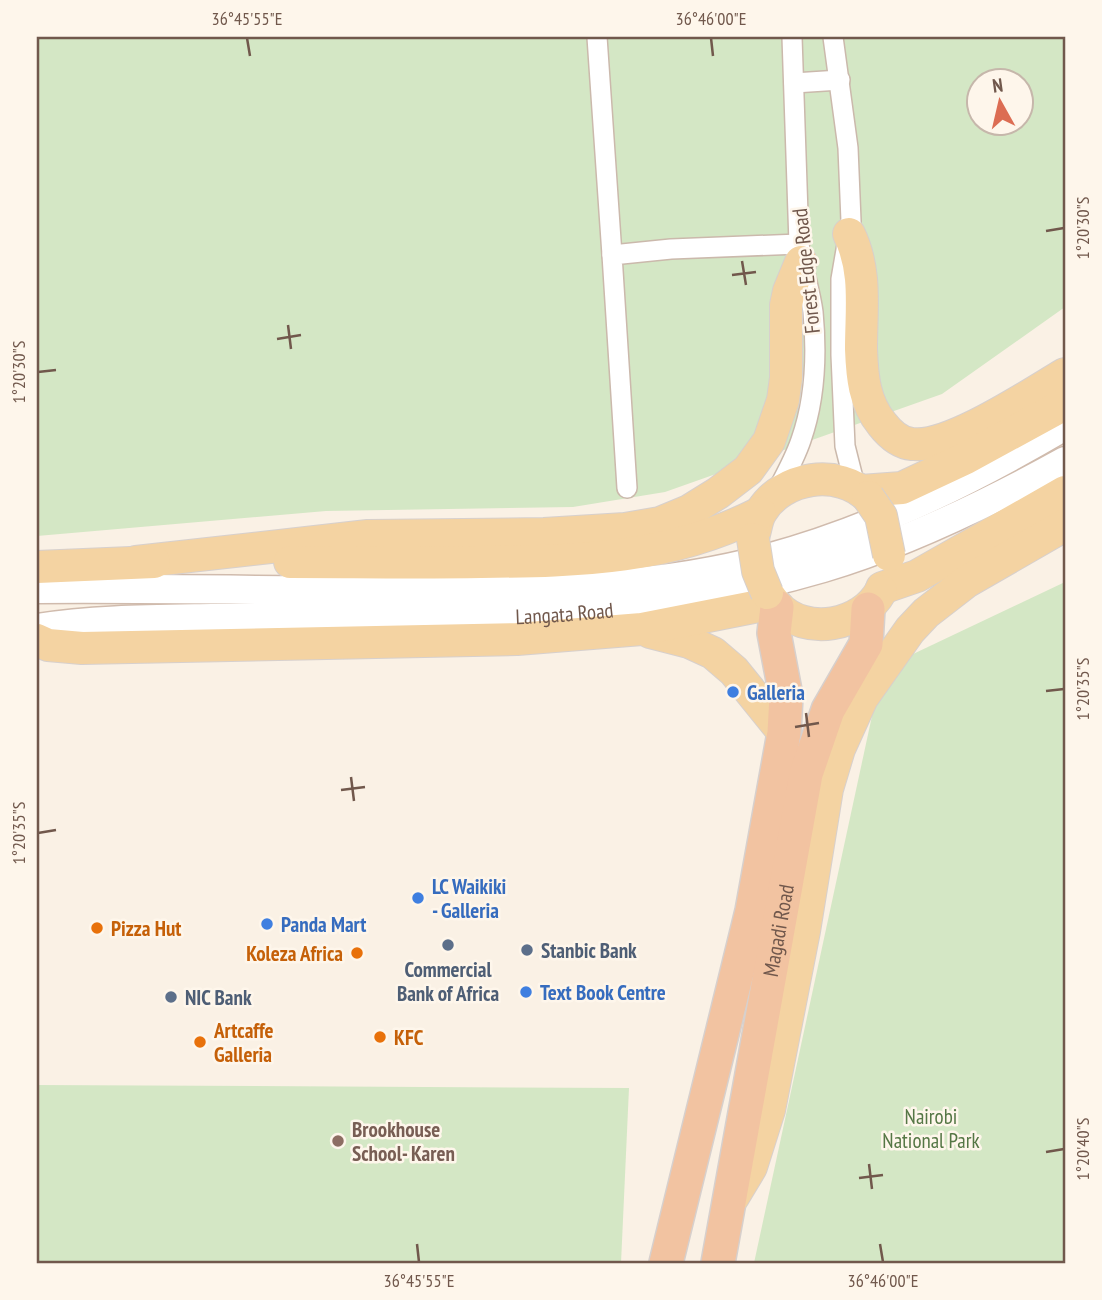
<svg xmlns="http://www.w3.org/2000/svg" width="1102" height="1300" font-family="'PT Sans Narrow',sans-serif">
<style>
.green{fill:#d4e7c5;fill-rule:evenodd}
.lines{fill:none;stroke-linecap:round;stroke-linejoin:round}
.minor-casing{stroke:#cbb9ac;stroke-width:22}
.secondary-casing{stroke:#d0bbad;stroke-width:31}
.primary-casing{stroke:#d7d0cd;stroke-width:34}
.trunk-casing{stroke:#d7d0cd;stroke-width:36}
.minor{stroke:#fff;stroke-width:19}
.secondary{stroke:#fff;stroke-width:28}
.primary{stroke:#f4d3a2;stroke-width:32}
.trunk{stroke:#f2c3a1;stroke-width:33}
.primary-bridge-casing{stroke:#d7d0cd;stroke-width:34;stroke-linecap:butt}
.primary-bridge{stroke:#f4d3a2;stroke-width:32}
.ticks{fill:none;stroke:#71584c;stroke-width:2.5}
.shop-dot{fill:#3f7fe0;stroke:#fef6eb;stroke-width:2.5}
.food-dot{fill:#e8710a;stroke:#fef6eb;stroke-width:2.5}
.service-dot{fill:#5c6f8a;stroke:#fef6eb;stroke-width:2.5}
.education-dot{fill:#8d6e63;stroke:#fef6eb;stroke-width:2.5}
.labels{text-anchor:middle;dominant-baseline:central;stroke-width:5;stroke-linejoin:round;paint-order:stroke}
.street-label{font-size:21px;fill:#71584c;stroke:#fef6eb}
.shop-label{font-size:21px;font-weight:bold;fill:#366cbe;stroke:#fef6eb;text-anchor:start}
.food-label{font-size:21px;font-weight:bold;fill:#c56008;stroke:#fef6eb;text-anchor:start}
.service-label{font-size:21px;font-weight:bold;fill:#4e5e75;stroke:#fef6eb;text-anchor:start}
.park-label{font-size:21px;fill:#557745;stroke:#fef6eb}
.education-label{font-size:21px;font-weight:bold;fill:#785e54;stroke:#fef6eb;text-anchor:start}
.neatline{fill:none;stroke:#71584c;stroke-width:2.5}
.ticks-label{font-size:18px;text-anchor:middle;fill:#71584c}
</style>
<rect width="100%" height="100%" fill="#faf1e5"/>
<!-- green -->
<g class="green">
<path d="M37,37h1028v270l-123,87 -277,98 -92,15 -247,4 -289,25zM979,80h42v42h-42z"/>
<path d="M1065,582v681h-311l121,-561 17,-38z"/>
<path d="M37,1085l592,3 -8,175h-584z"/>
</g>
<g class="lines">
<!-- minor casing -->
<g class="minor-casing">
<g id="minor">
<path d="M597,37l15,218"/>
<path d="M833,37l15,111 3,73 -10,58v76l4,91 10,40"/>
<path d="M794,83l46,-3"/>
<path d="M627,488l-15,-233 59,-6 128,-5"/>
<path d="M776,493c9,-17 19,-35 25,-53 14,-40 16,-86 12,-128 -3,-23 -11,-45 -14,-68l-7,-207"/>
</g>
</g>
<!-- secondary casing -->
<g class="secondary-casing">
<g id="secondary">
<path d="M37,589c128,-1 255,2 383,2 111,-1 221,-2 329,-28 113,-28 217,-79 316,-137"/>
<path id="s1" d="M37,628c57,-9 116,-9 175,-10 92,-1 184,0 276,-1 113,-2 226,-17 335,-49 84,-25 166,-65 242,-107"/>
</g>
</g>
<!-- primary casing -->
<g class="primary-casing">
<g id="primary">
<path d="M849,234c18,37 12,75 12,115 1,27 3,53 21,75 7,9 18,19 30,20 37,5 119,-50 153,-70"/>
<path d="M861,491l41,-3 64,-30 99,-54"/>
<path d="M754,534c2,-7 3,-16 7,-22 21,-36 78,-44 107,-15"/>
<path d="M136,562l232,-26 176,-2 81,-5 35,-6 29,-12 29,-18 30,-23 21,-29 14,-41 3,-22v-73l3,-14 12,-29"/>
<path d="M290,562c64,0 127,1 191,0 100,-1 188,-3 279,-49"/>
<path d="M37,567l117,-5"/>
<path d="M882,588l35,-12 148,-84"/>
<path d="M767,593c3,4 6,9 10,13 29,31 85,20 104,-15"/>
<path d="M650,632l39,10 24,11 21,18 50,62"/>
<path d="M37,640l11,5 34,3 435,-9 125,-10 132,-26"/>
<path d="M733,1197l18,-30 18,-57 35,-179 23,-142 12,-40 23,-51 48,-68 16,-17 40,-31 99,-57"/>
</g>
</g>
<!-- trunk casing -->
<g class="trunk-casing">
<g id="trunk">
<path d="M666,1263l86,-352 32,-178 2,-37 -12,-63 3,-26"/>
<path id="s2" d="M718,1263l88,-489 22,-64 38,-66 2,-35"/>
</g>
</g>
<!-- minor -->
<use href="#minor" class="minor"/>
<!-- secondary -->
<use href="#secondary" class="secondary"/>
<!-- primary -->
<use href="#primary" class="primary"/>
<!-- trunk -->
<use href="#trunk" class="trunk"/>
<!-- primary-bridge casing -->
<g class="primary-bridge-casing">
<g id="primary-bridge">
<path d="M868,497l13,19 8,39"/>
<path d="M753,539l5,32 9,22"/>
</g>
</g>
<!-- primary-bridge -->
<use href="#primary-bridge" class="primary-bridge"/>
</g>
<!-- ticks -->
<path class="ticks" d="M247,38l3,18M711,38l2,18M1046,231l18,-3M742,261l4,24M732,275l24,-3M288,325l3,24M277,339l24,-4M38,372l18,-2M1046,691l18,-2M806,713l3,24M795,727l24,-4M351,777l3,24M341,790l24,-3M38,833l18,-3M1046,1152l18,-3M869,1164l3,25M859,1178l24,-3M417,1244l2,18M880,1244l3,18"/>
<!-- markers -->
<g class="shop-dot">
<circle cx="733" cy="692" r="7"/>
<circle cx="418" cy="898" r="7"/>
<circle cx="267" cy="924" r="7"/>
<circle cx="526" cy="992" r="7"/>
</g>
<g class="food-dot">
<circle cx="97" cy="928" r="7"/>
<circle cx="357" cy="953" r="7"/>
<circle cx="380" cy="1037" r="7"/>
<circle cx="200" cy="1042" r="7"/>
</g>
<g class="service-dot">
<circle cx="448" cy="945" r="7"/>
<circle cx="527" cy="950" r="7"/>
<circle cx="171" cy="997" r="7"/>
</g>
<circle class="education-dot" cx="338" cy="1141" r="7"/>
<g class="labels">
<!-- street labels -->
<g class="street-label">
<text transform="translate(806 271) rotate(-96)">Forest Edge Road</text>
<text stroke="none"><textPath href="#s1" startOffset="528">Langata Road</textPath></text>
<text stroke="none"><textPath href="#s2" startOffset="338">Magadi Road</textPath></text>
</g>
<!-- shop labels -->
<g class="shop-label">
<text x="747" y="692">Galleria</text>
<text x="432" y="886">LC Waikiki<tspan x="432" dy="24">- Galleria</tspan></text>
<text x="281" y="924">Panda Mart</text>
<text x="540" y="992">Text Book Centre</text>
</g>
<!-- food labels -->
<g class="food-label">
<text x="111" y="928">Pizza Hut</text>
<text x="343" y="953" text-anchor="end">Koleza Africa</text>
<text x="214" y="1030">Artcaffe<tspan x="214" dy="24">Galleria</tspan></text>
<text x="394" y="1037">KFC</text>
</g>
<!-- service labels -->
<g class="service-label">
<text x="541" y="950">Stanbic Bank</text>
<text x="448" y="969" text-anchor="middle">Commercial<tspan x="448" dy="24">Bank of Africa</tspan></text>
<text x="185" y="997">NIC Bank</text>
</g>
<!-- park labels -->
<g class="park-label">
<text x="931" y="1116">Nairobi<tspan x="931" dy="24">National Park</tspan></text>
</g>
<!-- education labels -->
<g class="education-label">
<text x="352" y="1129">Brookhouse<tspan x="352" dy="24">School- Karen</tspan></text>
</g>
</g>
<!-- border -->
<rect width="1102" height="1300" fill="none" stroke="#fef6eb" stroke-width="77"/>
<!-- north arrow -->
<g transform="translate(1000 102) rotate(352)"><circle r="33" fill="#fef6eb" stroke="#c6b7ab" stroke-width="2"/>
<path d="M0-5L12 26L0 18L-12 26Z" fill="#dc6d53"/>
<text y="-10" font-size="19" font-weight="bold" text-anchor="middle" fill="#71584c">N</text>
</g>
<rect x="38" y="38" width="1026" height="1224" class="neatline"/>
<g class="ticks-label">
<text x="247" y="25">36°45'55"E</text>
<text x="711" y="25">36°46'00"E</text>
<text transform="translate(1083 228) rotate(-90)" y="6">1°20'30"S</text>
<text transform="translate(19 372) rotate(-90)" y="6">1°20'30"S</text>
<text transform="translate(1083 689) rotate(-90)" y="6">1°20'35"S</text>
<text transform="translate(19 833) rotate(-90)" y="6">1°20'35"S</text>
<text transform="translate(1083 1149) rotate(-90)" y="6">1°20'40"S</text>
<text x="419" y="1287">36°45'55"E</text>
<text x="883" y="1287">36°46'00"E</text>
</g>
</svg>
